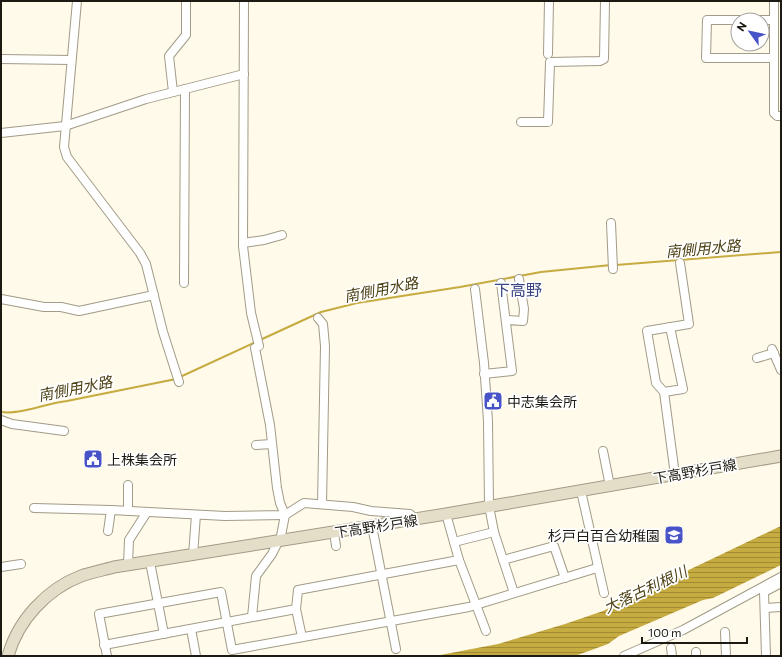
<svg xmlns="http://www.w3.org/2000/svg" width="782" height="657" font-family="Commissioner,'Noto Sans JP',sans-serif">
<style>
.water{fill:url(#water-rules)}
.lines{fill:none;stroke-linecap:round;stroke-linejoin:round}
.stream{stroke:#c6ab40;stroke-width:2}
.minor-casing{stroke:#a19b87;stroke-width:10}
.secondary-casing{stroke:#a19b87;stroke-width:13}
.minor{stroke:#fff;stroke-width:8}
.secondary{stroke:#e4dec9;stroke-width:11}
.labels{text-anchor:middle;dominant-baseline:central;stroke-width:3.5;stroke-linejoin:round;paint-order:stroke}
.poi-label{font-size:14px;fill:#1c1a12;stroke:#fff;text-anchor:start}
.street-label{font-size:14px;fill:#1c1a12;stroke:#fff}
.water-label{font-size:15px;font-style:italic;fill:#4d4115;stroke:#fff}
.quarter-label{font-size:16px;fill:#3c4682;stroke:#fff}
</style>
<defs>
<pattern id="water-rules" width="6" height="5" patternUnits="userSpaceOnUse"><rect width="6" height="5" fill="#c6ab40"/><path d="M0 2.5h6" fill="none" stroke="#a08a34"/></pattern>
</defs>
<rect width="100%" height="100%" fill="#fffae9"/>
<!-- water -->
<path class="water" d="M781,526v39l-68,33 -10,2 -84,36 -11,8 -33,12h-140l63,-12 67,-20 38,-13z"/>
<g class="lines">
<!-- stream -->
<g class="stream">
<path d="M616,265l165,-13"/>
<path d="M260,340l61,-28 36,-9 103,-16 81,-15 70,-7"/>
<path d="M180,377l76,-35"/>
<path d="M1,412c20,3 45,-9 66,-11l109,-22"/>
</g>
<!-- minor casing -->
<g class="minor-casing">
<g id="minor">
<path d="M77,1l-13,146 3,10 73,96 6,11 17,68 16,50"/>
<path d="M244,1l-1,245 8,67 8,33"/>
<path d="M774,1v112l3,3h4"/>
<path d="M773,20h-66l-1,38h67"/>
<path d="M548,54l1,-53"/>
<path d="M1,59l70,1"/>
<path d="M173,92l-4,-36 17,-21v-34"/>
<path d="M521,122h27l2,-60 50,-1 4,-2 1,-58"/>
<path d="M1,133l64,-7 81,-27 98,-25"/>
<path d="M611,223l2,46"/>
<path d="M243,243l21,-3 18,-5"/>
<path d="M184,283l1,-194"/>
<path d="M475,289l9,74 4,58 1,85 5,26 20,61"/>
<path d="M1,299l43,8h17l18,4 75,-16"/>
<path d="M318,318l5,6 2,22 -3,158"/>
<path d="M506,320l17,1 1,-12 -5,-30"/>
<path d="M255,348l15,77 7,63 3,15 5,12 -5,26"/>
<path d="M772,349l9,21"/>
<path d="M757,358l17,-5"/>
<path d="M484,374l28,-3 -11,-88"/>
<path d="M664,392l19,-3 -13,-62"/>
<path d="M1,420l11,4 52,7"/>
<path d="M256,445l16,-1"/>
<path d="M603,451l7,35"/>
<path d="M675,475l-11,-83 -8,-9 -9,-52 42,-7 -9,-61"/>
<path d="M581,491l23,102"/>
<path d="M34,508l77,2 114,6 60,-1 19,-12 49,4 18,4 39,3 5,5"/>
<path d="M128,511v-26"/>
<path d="M446,514l13,46 27,71"/>
<path d="M372,526l24,123"/>
<path d="M108,531l3,-21"/>
<path d="M334,532l2,14"/>
<path d="M454,542l40,-10"/>
<path d="M193,555l3,-40"/>
<path d="M503,560l51,-14 11,32"/>
<path d="M150,562l14,72"/>
<path d="M128,565l1,-25 18,-28"/>
<path d="M1,567l20,-3"/>
<path d="M765,608l16,-1"/>
<path d="M252,617l4,-41 16,-22 6,-12"/>
<path d="M191,629l5,27"/>
<path d="M725,632l1,24"/>
<path d="M302,637l-6,-28 2,-19 161,-30"/>
<path d="M104,645l192,-36"/>
<path d="M671,648l1,8"/>
<path d="M696,652v4"/>
<path d="M107,656l-8,-42 122,-22 11,58 237,-43 128,-39"/>
<path d="M624,656l59,-26 98,-53"/>
<path d="M766,656l-2,-64 17,-9"/>
</g>
</g>
<!-- secondary casing -->
<g class="secondary-casing">
<path id="secondary" d="M8,656c10,-36 39,-67 73,-80 11,-4 23,-6 33,-9l332,-53 335,-58"/>
</g>
<!-- minor -->
<use href="#minor" class="minor"/>
<!-- secondary -->
<use href="#secondary" class="secondary"/>
</g>
<!-- icons -->
<defs>
<g id="civic-square" transform="scale(1)"><rect x="-9" y="-9" width="18" height="18" rx="4" fill="#4953c8" stroke="#fff"/><path d="M-.6-6.5H3V-4.5H.6V-3L4-1V1h2V6H-6V1h2V-1L-.6-3ZM-1.2 2.5V6h2.4V2.5Z" fill="#fff"/></g>
<g id="school-square" transform="scale(1)"><rect x="-9" y="-9" width="18" height="18" rx="4" fill="#4953c8" stroke="#fff"/><path d="M0-5L7-2L0 1L-7-2ZM-4 1L0 2.5L4 1V4Q0 6-4 4Z" fill="#fff"/></g>
</defs>
<g fill-rule="evenodd">
<use href="#civic-square" x="493" y="401"/>
<use href="#civic-square" x="93" y="459"/>
<use href="#school-square" x="674" y="535"/>
</g>
<g class="labels">
<!-- poi labels -->
<g class="poi-label">
<text x="507" y="401">中志集会所</text>
<text x="107" y="459">上株集会所</text>
<text x="660" y="535" text-anchor="end">杉戸白百合幼稚園</text>
</g>
<!-- street labels -->
<g class="street-label">
<text transform="translate(695 471) rotate(-10)">下高野杉戸線</text>
<text transform="translate(376 526) rotate(-9)">下高野杉戸線</text>
</g>
<!-- water labels -->
<g class="water-label">
<text transform="translate(703 248) rotate(-5)">南側用水路</text>
<text transform="translate(381 289) rotate(-11)">南側用水路</text>
<text transform="translate(75 388) rotate(-11)">南側用水路</text>
<text transform="translate(645 589) rotate(-25)">大落古利根川</text>
</g>
<!-- quarter labels -->
<g class="quarter-label">
<text x="518" y="289">下高野</text>
</g>
</g>
<!-- border -->
<rect width="782" height="657" fill="none" stroke="#1c1a12" stroke-width="4"/>
<!-- north arrow -->
<g transform="translate(750 32) rotate(303)"><circle r="19" fill="#ffffff" stroke="#a4a3a0"/>
<path d="M0-3L7 15L0 10L-7 15Z" fill="#4953c8"/>
<text y="-6" font-size="11" font-weight="bold" text-anchor="middle" fill="#1c1a12">N</text>
</g>
<!-- scale -->
<path d="M642 637v6h105v-6" fill="none" stroke="#1c1a12" stroke-width="2"/>
<text x="648" y="637" font-size="12" fill="#1c1a12" stroke="#ffffff" stroke-width="3" paint-order="stroke">100 m</text>
</svg>
